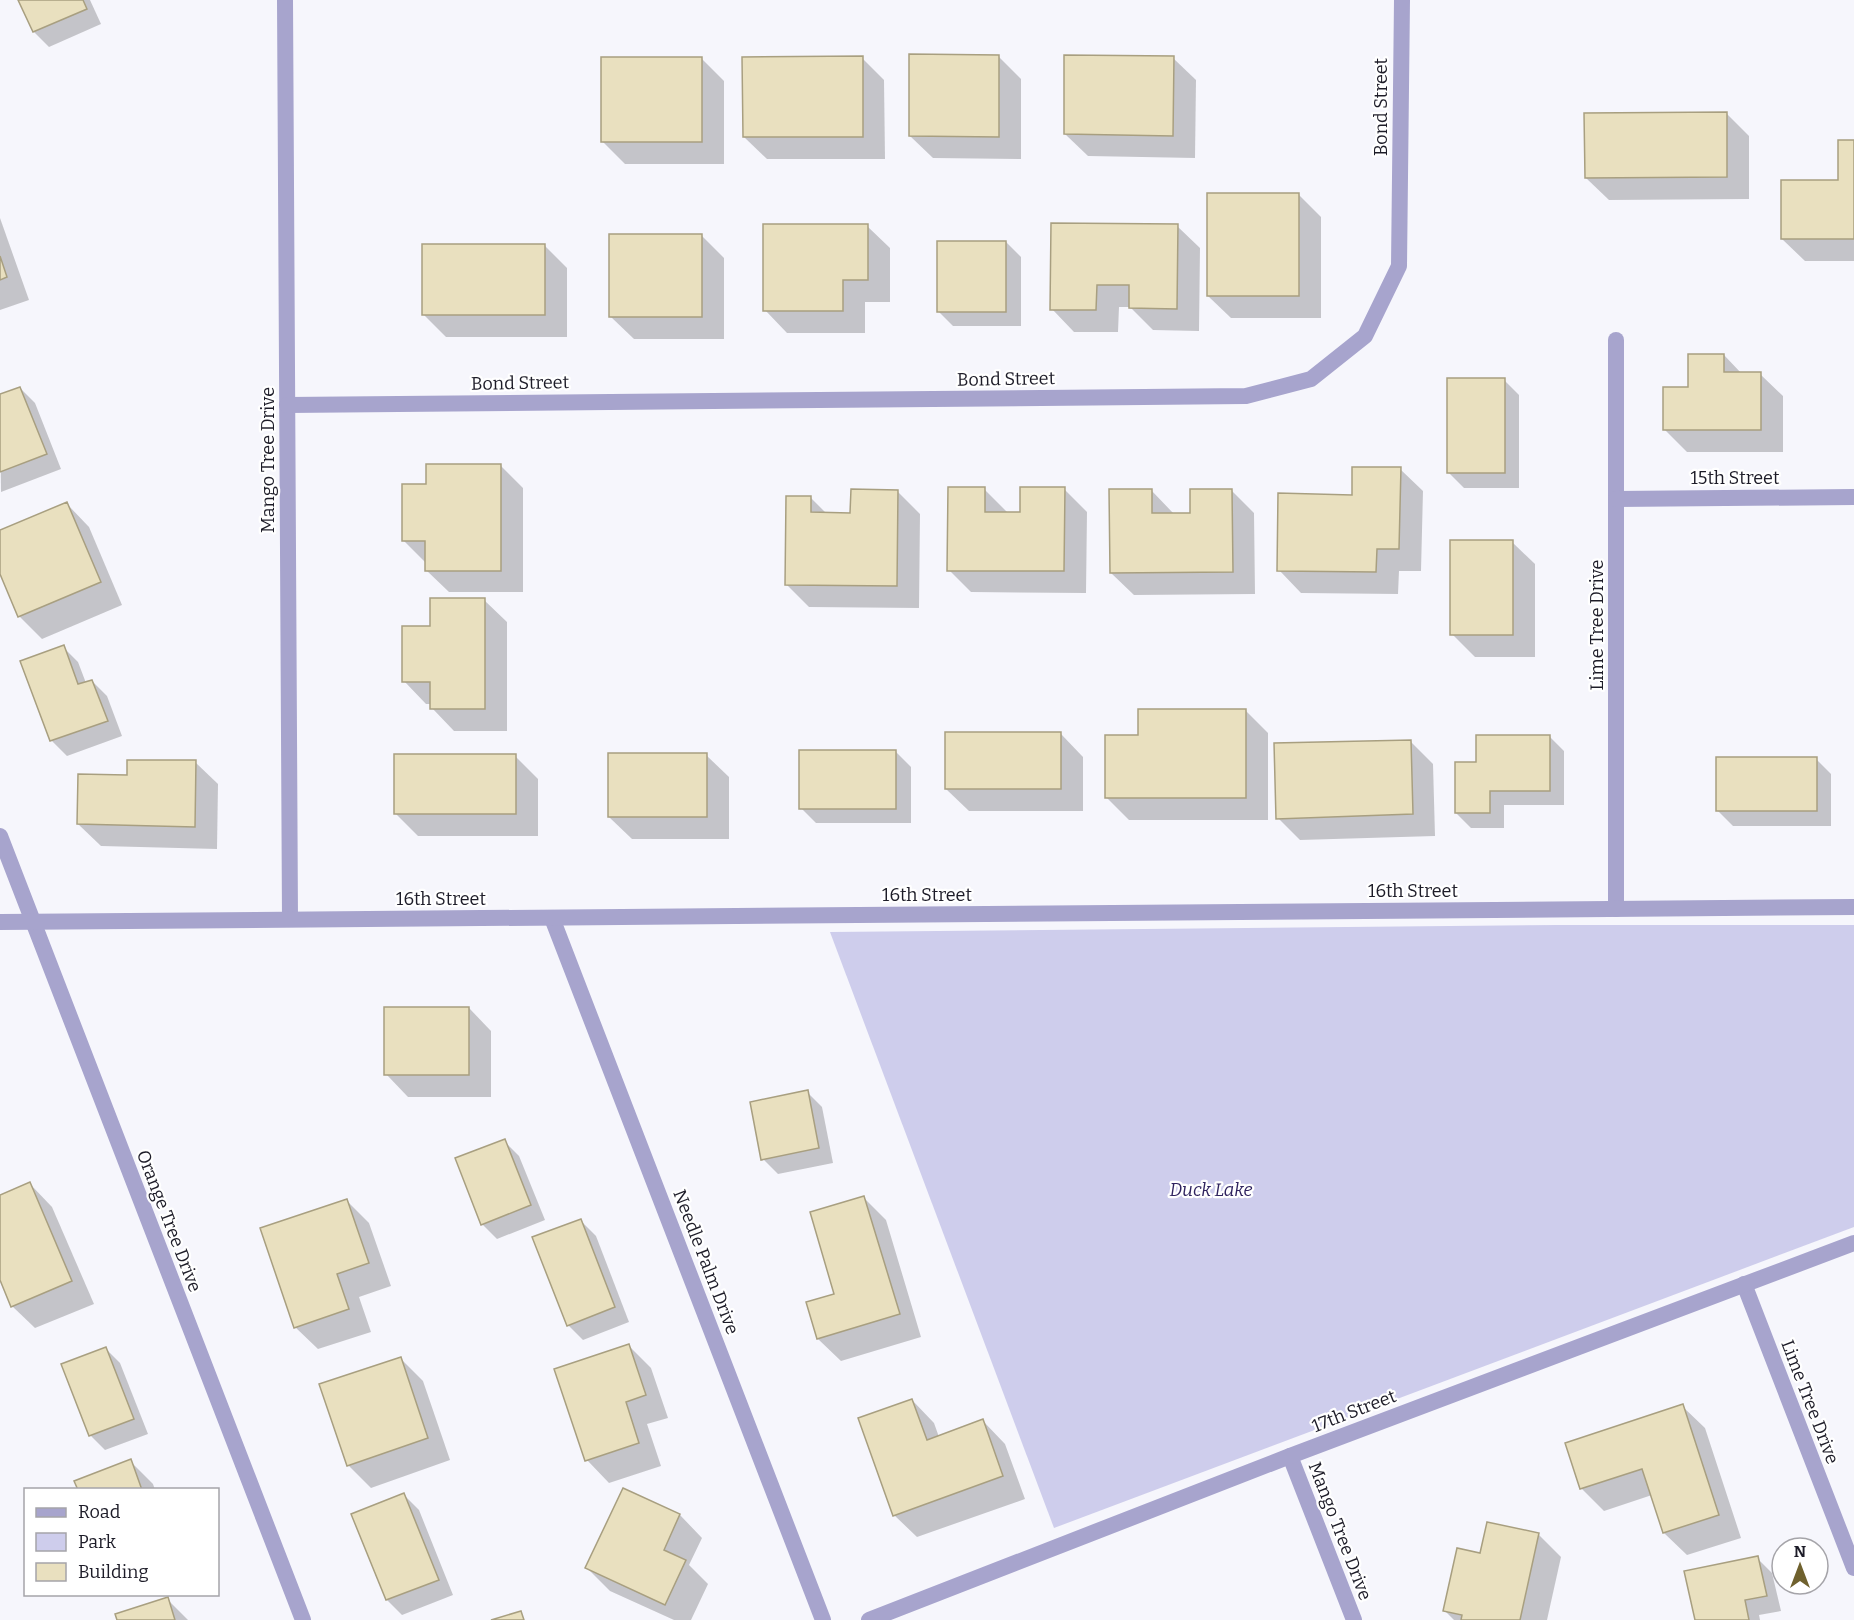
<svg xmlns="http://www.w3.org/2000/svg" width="1854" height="1620" font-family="Bitter,serif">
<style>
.green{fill:#cecdec}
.shadow{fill:#0003}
.building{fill:#e9e0bf;stroke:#a89f80;stroke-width:1.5}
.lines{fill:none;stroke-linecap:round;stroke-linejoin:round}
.minor{stroke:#a7a4cd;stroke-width:16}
.labels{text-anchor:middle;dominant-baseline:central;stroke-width:4.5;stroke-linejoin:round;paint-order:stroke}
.street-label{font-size:18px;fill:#1d1c28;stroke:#fff}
.park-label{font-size:18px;font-style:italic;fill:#2f235f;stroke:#fff}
</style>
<rect width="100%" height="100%" fill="#f6f6fc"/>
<!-- green -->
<path class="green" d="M1558,925h296v302l-800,301 -224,-596z"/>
<!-- shadow -->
<g class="shadow">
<path d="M20,0h70l11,24 -52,23 -15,-15z"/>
<path d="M998,56l23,23v80l-88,-1 -23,-22z"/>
<path d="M701,58l23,23v83h-99l-22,-22z"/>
<path d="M862,58l22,22 1,79h-118l-23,-22z"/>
<path d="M1173,58l23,22 -1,78 -107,-2 -23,-22z"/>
<path d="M1726,113l23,23v63l-140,1 -23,-22z"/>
<path d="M1854,142v119h-49l-23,-22 58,-58z"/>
<path d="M1299,195l22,22v101h-90l-23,-22z"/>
<path d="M0,218l29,82 -29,10z"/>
<path d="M867,226l23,22v54h-25v31h-78l-22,-23z"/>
<path d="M1177,226l23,22 -1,83 -46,-1 -23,-23h-11l-1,25h-44l-22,-23z"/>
<path d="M701,235l23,23v81h-90l-23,-22z"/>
<path d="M1006,242l15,15v69h-68l-15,-15z"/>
<path d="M544,245l23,23v69h-121l-23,-23z"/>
<path d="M1724,355l18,19h18l23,22v56h-96l-23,-23 26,-40z"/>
<path d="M1504,380l15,15v93h-55l-15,-15z"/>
<path d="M20,388l15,15 26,66 -60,23 -1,-96z"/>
<path d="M500,465l23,23v104h-74l-23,-22v-7l-22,-22 23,-56z"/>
<path d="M1400,469l23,22 -2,80h-22l-1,23 -97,-1 -22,-23 74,-74z"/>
<path d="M984,489l23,23v2h15l42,-25 23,23 -1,81 -115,-1 -22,-22z"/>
<path d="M1151,490l23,24h18l39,-24 23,23 1,81 -121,1 -23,-22z"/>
<path d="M897,491l23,23 -1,94 -110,-1 -23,-23 24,-87 17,17h24z"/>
<path d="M67,504l22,23 33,78 -80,34 -23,-23 -19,-46v-39z"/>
<path d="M1512,542l23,22v93h-60l-23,-23z"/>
<path d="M484,600l23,22v109h-53l-22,-23v-4h-6l-22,-23 28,-53z"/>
<path d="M63,647l15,15 8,21 6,-2 15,15 15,40 -55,20 -15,-15 -30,-79z"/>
<path d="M1245,710l23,23v87h-139l-23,-23z"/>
<path d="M1061,734l22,23v54h-114l-23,-22z"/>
<path d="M1549,736l15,15v54h-60v23h-33l-15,-15 21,-50z"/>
<path d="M1410,741l23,23 2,72 -135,4 -22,-22z"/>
<path d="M896,752l15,15v56h-95l-15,-15z"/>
<path d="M706,755l23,22v62h-97l-23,-22z"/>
<path d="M515,756l23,23v57h-120l-22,-22z"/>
<path d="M1816,759l15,15v52h-98l-15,-15z"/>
<path d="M195,762l23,22 -1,65 -116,-3 -23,-22z"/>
<path d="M469,1008l22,23v66h-83l-22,-23z"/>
<path d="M807,1092l15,15 11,56 -55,11 -15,-15z"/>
<path d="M504,1141l15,15 26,64 -48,19 -15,-15z"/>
<path d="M30,1184l22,23 42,97 -59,24 -23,-22 -12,-29v-81z"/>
<path d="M864,1198l22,22 35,117 -80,24 -23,-22 -10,-36 28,-8z"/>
<path d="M347,1201l22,22 22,63 -32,11 12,35 -53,17 -23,-22z"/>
<path d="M581,1221l15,15 33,86 -46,18 -15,-15z"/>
<path d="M628,1345l23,23 17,50 -21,6 14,42 -52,17 -22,-23z"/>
<path d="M105,1348l15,15 28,71 -43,16 -15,-15z"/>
<path d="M400,1358l23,23 27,79 -79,28 -23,-23z"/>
<path d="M912,1400l22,23 5,14 44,-16 22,23 20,55 -108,38 -23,-22z"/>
<path d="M1682,1406l23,22 36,110 -54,17 -23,-22 -12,-38 -48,16 -23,-23z"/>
<path d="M130,1461l23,23 2,6h-76z"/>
<path d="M624,1490l56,25 22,23 -13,27 19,19 -17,36h-17l-64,-29 -23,-23z"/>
<path d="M404,1495l15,15 34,85 -51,20 -15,-15z"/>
<path d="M1538,1534l23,23 -14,63h-93l-10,-10 37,-55z"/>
<path d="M1757,1558l15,15 9,38 -22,4 1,5h-64z"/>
<path d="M167,1599l21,21h-70z"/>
</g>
<!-- building -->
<g class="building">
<path d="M18,0h65l4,9 -54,23z"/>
<path d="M909,54l90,1v82l-90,-1z"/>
<path d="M1064,55l110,1 -1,80 -109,-2z"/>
<path d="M863,56v81h-120l-1,-80z"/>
<rect x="601" y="57" width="101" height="85"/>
<path d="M1727,112v65l-142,1 -1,-65z"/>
<path d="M1838,140h16v99h-73v-59h57z"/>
<rect x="1207" y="193" width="92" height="103"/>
<path d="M1051,223l127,1 -1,85 -48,-1v-23h-32l-1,25h-46z"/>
<path d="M763,224h105v56h-25v31h-80z"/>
<rect x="609" y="234" width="93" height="83"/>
<rect x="937" y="241" width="69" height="71"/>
<rect x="422" y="244" width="123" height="71"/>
<path d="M0,256l7,21 -7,3z"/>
<path d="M1688,354h36v18h37v58h-98v-43h25z"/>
<rect x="1447" y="378" width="58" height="95"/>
<path d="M20,387l27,67 -47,18v-78z"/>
<path d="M426,464h75v107h-76v-30h-23v-57h24z"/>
<path d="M1352,467h49l-2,82h-22l-1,23 -99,-1 1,-78 74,2z"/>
<path d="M948,487h37v25h35v-25h45l-1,84h-117z"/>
<path d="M851,489l47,1 -1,96 -112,-1 1,-89h25v16l39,1z"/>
<path d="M1109,489h43v24h38v-24h42l1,83 -123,1z"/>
<path d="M67,502l34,80 -83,35 -18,-43v-44z"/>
<rect x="1450" y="540" width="63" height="95"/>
<path d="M430,598h55v111h-55v-27h-28v-56h28z"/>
<path d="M64,645l14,39 14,-4 16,41 -58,20 -30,-80z"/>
<path d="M1138,709h108v89h-141v-63h33z"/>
<rect x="945" y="732" width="116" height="57"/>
<path d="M1476,735h74v56h-60v22h-35v-51h21z"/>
<path d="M1411,740l2,74 -137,5 -2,-76z"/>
<rect x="799" y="750" width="97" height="59"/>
<rect x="608" y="753" width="99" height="64"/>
<rect x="394" y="754" width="122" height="60"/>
<rect x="1716" y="757" width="101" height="54"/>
<path d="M127,760h69l-1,67 -118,-3 1,-50 49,1z"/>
<rect x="384" y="1007" width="85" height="68"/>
<path d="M808,1090l11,58 -58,12 -11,-58z"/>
<path d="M505,1139l26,66 -50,20 -26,-67z"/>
<path d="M30,1182l42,99 -61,26 -11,-27v-85z"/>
<path d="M864,1196l36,118 -83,25 -11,-37 28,-8 -24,-82z"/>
<path d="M347,1199l22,64 -32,11 12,35 -55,19 -34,-100z"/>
<path d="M581,1219l34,88 -48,19 -35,-89z"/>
<path d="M629,1344l17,51 -20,7 13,41 -54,18 -31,-92z"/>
<path d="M106,1347l28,72 -45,17 -28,-72z"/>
<path d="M401,1357l27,81 -81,28 -28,-82z"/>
<path d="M912,1399l15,41 56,-21 20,57 -110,40 -35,-98z"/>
<path d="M1683,1404l36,111 -56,18 -21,-64 -62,20 -15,-46z"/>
<path d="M131,1459l11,31h-64l-4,-9z"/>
<path d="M623,1488l57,26 -16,36 22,10 -21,45 -80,-37z"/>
<path d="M404,1493l35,87 -53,20 -35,-86z"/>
<path d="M1487,1522l52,11 -19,87h-59l1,-5 -19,-4 14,-63 23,5z"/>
<path d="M1758,1556l9,40 -22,4 4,20h-54l-11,-49z"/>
<path d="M168,1597l7,23h-58l-2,-6z"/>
<path d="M521,1611l3,9h-33z"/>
</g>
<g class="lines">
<!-- minor -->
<g class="minor">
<path d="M285,0l5,919"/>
<path d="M1616,340v569"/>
<path d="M287,405l959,-9 65,-17 54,-43 34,-70 3,-266"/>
<path d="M1616,499l238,-2"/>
<path d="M0,836l303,784"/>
<path d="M552,918l271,702"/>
<path d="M0,922l1854,-15"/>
<path d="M1744,1284l110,284"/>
<path d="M1290,1456l64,164"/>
<path d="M869,1620l421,-164 564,-213"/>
</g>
</g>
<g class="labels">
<!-- street labels -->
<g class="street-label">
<text transform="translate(1381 107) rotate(-90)">Bond Street</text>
<text transform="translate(1006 379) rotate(-1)">Bond Street</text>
<text transform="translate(520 383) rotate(-1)">Bond Street</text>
<text transform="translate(268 460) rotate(-90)">Mango Tree Drive</text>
<text x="1735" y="478">15th Street</text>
<text transform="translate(1597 625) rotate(-90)">Lime Tree Drive</text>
<text x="1413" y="891">16th Street</text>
<text x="927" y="895">16th Street</text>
<text x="441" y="899">16th Street</text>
<text transform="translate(169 1221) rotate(69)">Orange Tree Drive</text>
<text transform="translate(706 1262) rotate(69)">Needle Palm Drive</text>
<text transform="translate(1810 1402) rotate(69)">Lime Tree Drive</text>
<text transform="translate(1354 1411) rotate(-21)">17th Street</text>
<text transform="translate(1340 1531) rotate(69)">Mango Tree Drive</text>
</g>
<!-- park labels -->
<g class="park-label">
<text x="1211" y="1190">Duck Lake</text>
</g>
</g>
<!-- legend -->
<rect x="24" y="1488" width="195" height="108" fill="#ffffff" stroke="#a5a4a9" stroke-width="1.5"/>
<rect x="36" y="1508" width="30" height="9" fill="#a7a4cd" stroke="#a5a4a9" stroke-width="1.5"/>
<text x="78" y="1518" font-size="18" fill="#1d1c28">Road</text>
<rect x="36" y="1533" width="30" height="18" fill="#cecdec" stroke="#a5a4a9" stroke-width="1.5"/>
<text x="78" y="1548" font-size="18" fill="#1d1c28">Park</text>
<rect x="36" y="1563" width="30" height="18" fill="#e9e0bf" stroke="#a5a4a9" stroke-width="1.5"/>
<text x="78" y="1578" font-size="18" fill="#1d1c28">Building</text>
<!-- north arrow -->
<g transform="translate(1800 1566)"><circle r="28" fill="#ffffff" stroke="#a5a4a9" stroke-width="1.5"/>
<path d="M0-4.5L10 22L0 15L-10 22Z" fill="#6f612e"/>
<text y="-9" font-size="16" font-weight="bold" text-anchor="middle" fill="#1d1c28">N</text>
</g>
</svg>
